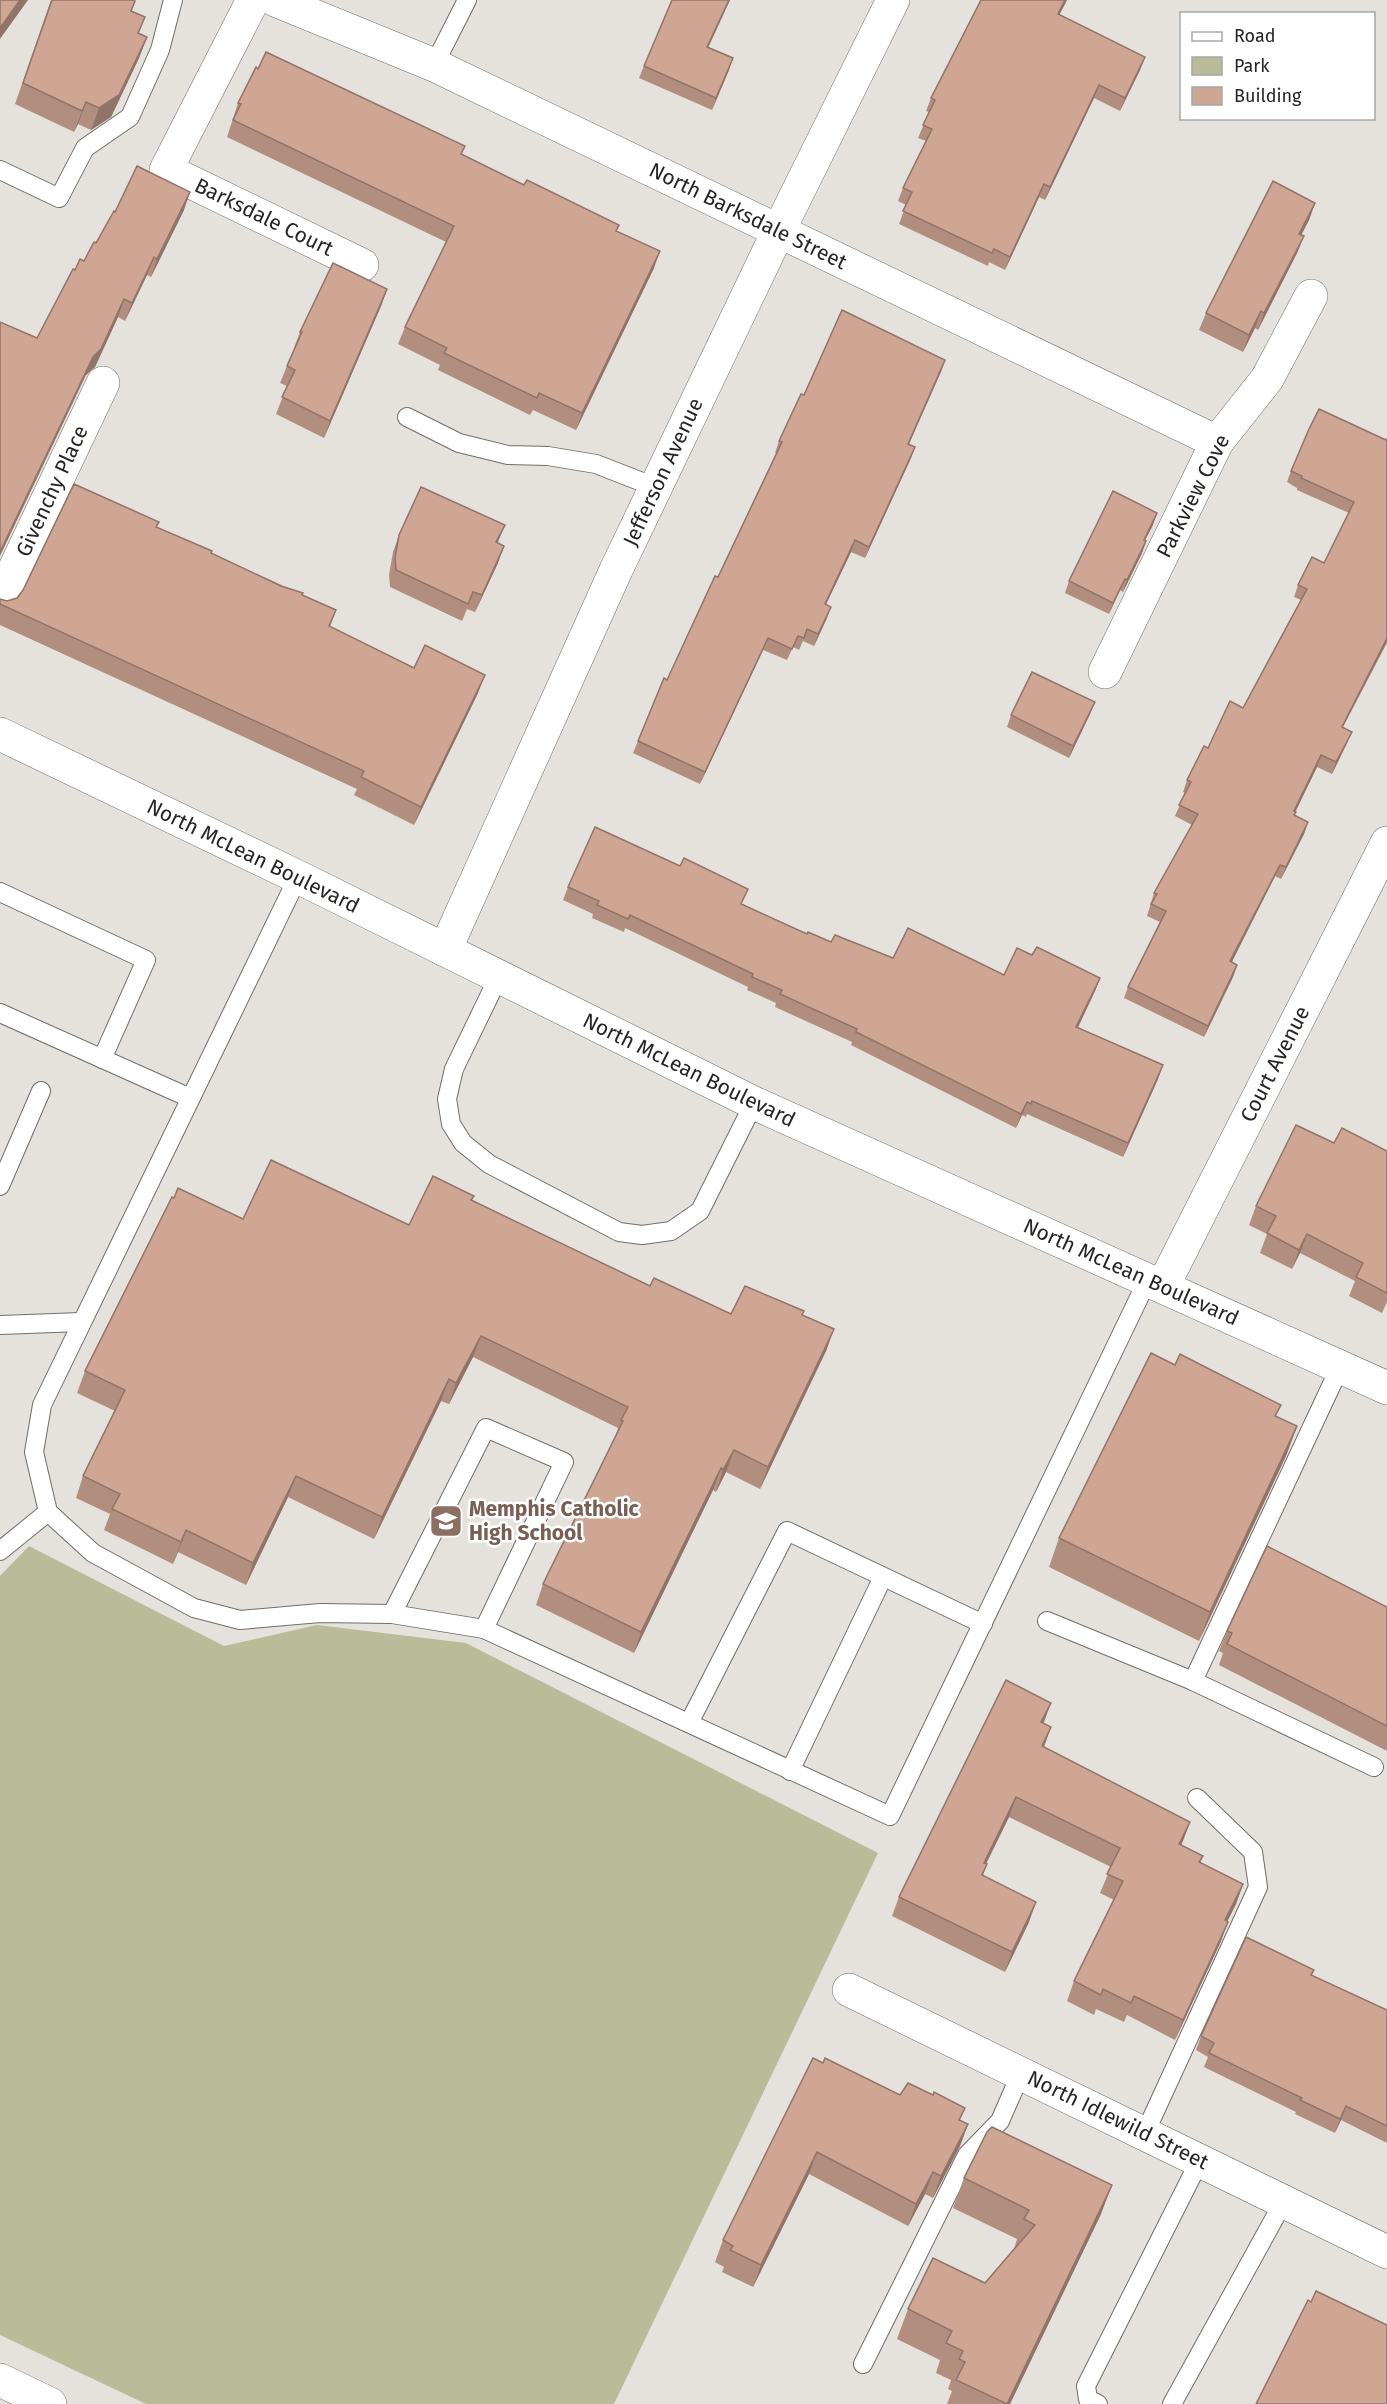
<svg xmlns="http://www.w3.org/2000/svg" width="1387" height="2404" font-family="'Fira Sans',sans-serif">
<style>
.green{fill:#babc99}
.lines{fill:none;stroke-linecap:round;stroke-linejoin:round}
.service-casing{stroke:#716e69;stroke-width:20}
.minor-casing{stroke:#716e69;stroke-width:34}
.secondary-casing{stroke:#716e69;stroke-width:34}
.service{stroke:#fff;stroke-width:18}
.minor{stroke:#fff;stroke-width:33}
.secondary{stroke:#fff;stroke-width:33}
.wall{fill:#b28e7f}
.shaded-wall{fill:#917468}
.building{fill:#cfa594;stroke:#917468;stroke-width:1.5}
.labels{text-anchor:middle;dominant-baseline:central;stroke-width:5;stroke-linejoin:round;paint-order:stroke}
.street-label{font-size:21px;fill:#262523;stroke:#fff}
.education-label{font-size:21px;font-weight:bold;fill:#785e54;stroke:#fff;text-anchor:start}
</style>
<rect width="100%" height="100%" fill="#e5e2dd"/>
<!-- green -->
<path class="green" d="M29,1546l195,100 93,-21 149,18 412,210 -264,551h-468l-146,-69v-759z"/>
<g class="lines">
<!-- service casing -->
<g class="service-casing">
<g id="service">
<path d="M434,65l33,-65"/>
<path d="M0,170l59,28 26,-50 45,-31 30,-67 13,-50"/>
<path d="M407,417l52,26 49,12 40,1 48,8 59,23"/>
<path d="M298,877l-256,528 -8,47 14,60 45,41 101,55 46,12 80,-7 72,1 94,-186 78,34 -80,167 406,187 258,-537"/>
<path d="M0,892l146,68 -44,99"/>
<path d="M499,976l-45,93 -7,30 4,25 12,19 26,21 130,68 23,3 29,-4 29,-20 54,-108"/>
<path d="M0,1013l190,85"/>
<path d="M0,1186l41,-95"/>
<path d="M0,1325l81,-3"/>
<path d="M0,1551l48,-39"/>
<path d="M392,1614l92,15"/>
<path d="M1047,1621l146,60 147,-314"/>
<path d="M1193,1681l181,86"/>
<path d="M689,1723l98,-192 196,93"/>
<path d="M790,1771l93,-194"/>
<path d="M1145,2133l113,-246 -5,-35 -56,-54"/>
<path d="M863,2364l104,-209 33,-34 21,-48"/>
<path d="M1098,2404l-10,-5 -2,-13 114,-226"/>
<path d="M1172,2404l112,-203"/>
</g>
</g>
<!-- minor casing -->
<g class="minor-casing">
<g id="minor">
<path d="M253,0l-87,170 196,95"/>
<path d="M275,0l159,65 783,377"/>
<path d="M0,600l103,-217"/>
<path d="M1105,672l112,-230 50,-63 44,-83"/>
<path d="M445,950l171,-380 163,-340 114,-230"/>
<path d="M1163,1286l224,-443"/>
<path d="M849,1990l538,262"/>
<path d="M0,2380l50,24"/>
</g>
</g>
<!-- secondary casing -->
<g class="secondary-casing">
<path id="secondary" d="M0,734l298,143 456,226 633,285"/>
</g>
<!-- service -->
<use href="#service" class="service"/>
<!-- minor -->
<use href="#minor" class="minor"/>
<!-- secondary -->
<use href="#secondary" class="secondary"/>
</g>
<!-- wall -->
<g class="wall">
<path d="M51,0l80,11 14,6 -6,16 8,4 -8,21 -28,59 -20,13 -13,-6 -4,8 -59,-28z"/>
<path d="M981,0h86l-8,15 86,42 -5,13 -20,41 -26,-13 -49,102 -6,-3 -34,73 -16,-8 -1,4 -89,-42 7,-19 -8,-4 5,-13 23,-47 -8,-3 11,-26 -3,-1 5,-13z"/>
<path d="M708,48l21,22 -17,40 -73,-32 5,-12z"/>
<path d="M238,103l224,51 155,77 37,37 -78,162 -43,-20 -3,5 -92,-45 2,-5 -42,-21 7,-17 41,-85 -219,-105z"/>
<path d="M1315,203l-6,17 -8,15 3,1 -7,17 -39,77 -3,-2 -12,24 -44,-22 7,-17z"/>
<path d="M184,210l-33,67 -4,-2 -22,46 -7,-4 -23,50 -9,8 -49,-37 38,-68 9,-9 31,-49z"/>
<path d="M387,289l-6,17 -57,132 -48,-24 11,-28 -7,-3 14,-34v-1l6,-16z"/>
<path d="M945,360l-36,84 6,3 -4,11 -46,100 -14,-6 -25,52 1,14 -13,28 -11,-5 -4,9 -6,-3 -6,13 -24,-10 -63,134 -67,-31 5,-12 80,-164 58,-124h-1l4,-12 25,-46z"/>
<path d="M1387,439v204l-44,84 4,16 -15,31 -15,-7 -22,45v3l13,7 -4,12 -23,45 -6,-3 -43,86 5,3 -4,12 -29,60 -80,-39 4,-11 32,-65 -13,-6 7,-23 38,-68 -17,-9 10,-23 -2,-1 4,-12 21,-32 35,-40 58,-108 -7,-3 4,-12 26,-22 25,-50 -52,-23v-2l-10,-6 4,-11 95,-31z"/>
<path d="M1153,525l-8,15 1,1 -4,12 -19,39 -3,-2 -11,24 -44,-21 4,-12z"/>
<path d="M157,527l54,26 125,57 -6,17 84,41 64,25 -64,132 -60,-30 3,-6 -357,-164v-26l7,2 10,-3z"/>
<path d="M399,535l99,8v20l-23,49 -8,-3 -5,12 -72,-34 -1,-12 4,-23z"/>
<path d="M1090,714l-21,44 -62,-31 4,-12z"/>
<path d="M568,887l175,17 64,30 24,8 62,16 111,17 28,-20 68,23 -5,13 -17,36 80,52 -35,78 -96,-43 -1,3 -4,-2 -6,13 -165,-83 1,-3 -77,-35 1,-4 -29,-13 1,-3 -123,-59 -1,4 -32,-14 1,-4 -30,-14z"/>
<path d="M1334,1143l53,8v151l-5,11 -33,-17 6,-15 -55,-28 -8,16 -32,-16 7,-19 -18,-9 7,-19z"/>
<path d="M472,1200l178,86 81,28 72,1 31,14 -8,22 -66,138 -34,-17 -10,20 -3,-2 -79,163 -98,-48 7,-21 72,-146 3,-10 -145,-71 -24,47 -8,-3 -67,138 -86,-42 -42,88 -68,-33 -5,12 -69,-34 6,-16 -34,-16 7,-22 32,-65 -38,-18 8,-22 158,-152 166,6z"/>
<path d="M1175,1365l106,40 -5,11 21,10 -11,30 -87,185 -150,-74 10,-29z"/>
<path d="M1387,1607v144l-168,-86 4,-12 -4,-2 8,-20z"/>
<path d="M1043,1723l1,24 146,75 -9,23 22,11 -3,7 43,21 -7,20 -9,17 -6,20 -46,99 -48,-25 -3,7 -28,-13 -2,6 -27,-14 7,-20 40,-81 -14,-7 11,-26 -102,-50 -23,47 -3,12 46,46 -24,50 -113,-56 7,-19z"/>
<path d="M1311,1975l76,35v133l-46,-23 -6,13 -40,-19 1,-2 -92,-45 4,-10 -12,-7 5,-14z"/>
<path d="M823,2063l77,32h33l32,13 -5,12 8,4 -8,22 -27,52 -8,-4 -17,32 -99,-52 -56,113 -31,-15 2,-5 -9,-5 8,-22z"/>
<path d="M964,2178l137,36 -91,190h-63l5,-13 -4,-2 3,-9 -15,-7 4,-13 -43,-21 11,-30 77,-26 29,-34 3,-10 -64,-31z"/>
</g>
<!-- shaded-wall -->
<g class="shaded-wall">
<path d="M20,0h8l-28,39v-11z"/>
<path d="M729,0h1l-27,59 4,-12z"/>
<path d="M1065,0h2l-14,27 5,-13z"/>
<path d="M147,37l-8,21 -28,59 -20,13 8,-22z"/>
<path d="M1145,57l-5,13 -20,41 5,-13z"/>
<path d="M733,58l-4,12 -17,40 4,-12z"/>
<path d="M1099,85l-5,13 -49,102 5,-13z"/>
<path d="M86,102l-8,22 -4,8 8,-21z"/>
<path d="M1044,184l-5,13 -34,73 5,-13z"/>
<path d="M190,192l-6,18 -33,67 6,-18z"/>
<path d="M1315,203l-6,17 -16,31 6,-17z"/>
<path d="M1304,236l-7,17 -39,77 6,-17z"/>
<path d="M660,251l-6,17 -78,162 6,-17z"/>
<path d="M154,257l-7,18 -22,46 7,-18z"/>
<path d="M387,289l-6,17 -57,132 6,-17z"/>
<path d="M124,299l-6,18 -23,50 -9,8 -86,181v-4l93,-195z"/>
<path d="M1261,311l-6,17 -12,24 6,-17z"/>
<path d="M945,360l-4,12 -37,83 4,-11z"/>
<path d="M915,447l-4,11 -46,100 4,-11z"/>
<path d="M1157,513l-4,12 -14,26 5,-11z"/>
<path d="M505,525l-7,17 -8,17 6,-17z"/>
<path d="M855,540l-4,12 -30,63 4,-11z"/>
<path d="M1146,541l-4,12 -19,39 4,-12z"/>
<path d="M504,546l-6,17 -23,49 7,-17z"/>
<path d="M1125,579l-5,11 -11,24 4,-11z"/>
<path d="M831,607l-4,11 -13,28 4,-12z"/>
<path d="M768,638l-5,12 -63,134 5,-12z"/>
<path d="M1387,638v3l-50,97 5,-11z"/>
<path d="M485,675l-7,18 -64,132 7,-18z"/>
<path d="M1095,702l-5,12 -21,44 4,-12z"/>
<path d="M1352,732l-5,11 -15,31 4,-12z"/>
<path d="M1321,755l-4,12 -27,56 4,-12z"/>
<path d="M1308,822l-4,12 -23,45 5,-12z"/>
<path d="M1280,865l-5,11 -49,97 4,-12z"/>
<path d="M1237,965l-4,12 -29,60 4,-11z"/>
<path d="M1100,978l-5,13 -23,49 4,-13z"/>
<path d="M1163,1065l-5,14 -35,78 5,-14z"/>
<path d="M1027,1102l-5,13 -6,13 5,-14z"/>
<path d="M1307,1234l-7,19 -8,16 7,-19z"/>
<path d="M834,1329l-8,22 -66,138 8,-22z"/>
<path d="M481,1336l-8,21 -24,47 7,-21z"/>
<path d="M449,1379l-8,22 -67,138 8,-22z"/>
<path d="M1297,1426l-11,30 -87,185 11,-29z"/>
<path d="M734,1450l-8,22 -10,20 7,-22z"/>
<path d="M721,1468l-8,22 -79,163 7,-21z"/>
<path d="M296,1476l-8,21 -42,88 7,-22z"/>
<path d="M186,1530l-8,22 -5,12 8,-22z"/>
<path d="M1051,1703l-7,19 -10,20 7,-20z"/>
<path d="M1051,1727l-7,20 -9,19 7,-20z"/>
<path d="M1016,1797l-7,20 -32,65 7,-19z"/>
<path d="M1190,1822l-7,19 -11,23 7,-20z"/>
<path d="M1243,1884l-7,20 -18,36 7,-20z"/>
<path d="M1036,1902l-7,20 -24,50 7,-20z"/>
<path d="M1228,1922l-7,19 -46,99 8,-20z"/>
<path d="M1346,2106l-5,14 -6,13 5,-14z"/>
<path d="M968,2124l-8,22 -27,52 8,-22z"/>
<path d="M817,2152l-8,22 -56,113 8,-22z"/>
<path d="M933,2172l-8,22 -17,32 8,-22z"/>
<path d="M1112,2185l-11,29 -91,190h-3z"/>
</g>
<!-- building -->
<g class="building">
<path d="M0,0h20l-20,28z"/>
<path d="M52,0h81l2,1 -4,10 14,6 -7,16 9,4 -28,58 -20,13 -13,-6 -4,9 -59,-28z"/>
<path d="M672,0h57l-22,47 26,11 -17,40 -72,-32z"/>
<path d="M981,0h84l-7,14 87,43 -20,41 -26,-13 -49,102 -6,-3 -34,73 -16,-8 -2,4 -89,-42 9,-19 -9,-4 29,-59 -9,-4 12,-25 -4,-2z"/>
<path d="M266,52l199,94 -4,8 63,31 3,-5 92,45 -3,6 44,20 -78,162 -43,-20 -2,5 -93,-45 3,-5 -42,-21 49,-101 -221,-106 8,-16 -3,-1 18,-36 2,2z"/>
<path d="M137,166l53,26 -33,67 -3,-2 -22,46 -8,-4 -23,50 -8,8 -93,195v-230l37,16 36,-69 2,1 5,-11 4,2 10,-19 2,1 18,-32 1,1z"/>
<path d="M1273,181l42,22 -16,31 5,2 -40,77 -3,-2 -12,24 -43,-22z"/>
<path d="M333,263l54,26 -57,132 -48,-24 13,-27 -8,-4 15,-34h-2z"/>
<path d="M842,310l103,50 -37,84 7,3 -46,100 -14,-7 -30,64 6,3 -13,27 -11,-5 -3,9 -6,-2 -6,13 -24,-11 -63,134 -67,-31 26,-63 3,2 48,-104 3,1 64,-135 -3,-1 22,-47 3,1z"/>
<path d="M1319,409l67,31 1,-1v199l-45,89 10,5 -16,30 -15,-7 -27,56 2,1 -2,3 14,7 -22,45 -6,-2 -50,96 7,4 -29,61 -80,-39 38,-76 -15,-7 6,-10 -3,-1 44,-79 -19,-9 12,-23 -4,-2 17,-34 4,2 22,-47 13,7 64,-119 -9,-4 14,-28 12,6 30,-61 -53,-24 1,-2 -11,-5 18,-42z"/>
<path d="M74,484l85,38 -3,5 56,24 -1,2 70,33 22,7 -1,2 34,15 -7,16 85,42 11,-23 60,30 -64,132 -60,-30 3,-6 -364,-167v-5l7,2 10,-3 6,-8z"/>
<path d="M421,487l84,38 -9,17 8,4 -22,49 -9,-3 -5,12 -72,-34 -1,-12 4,-23z"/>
<path d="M1113,491l44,22 -13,27 2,1 -19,39 -2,-1 -12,24 -44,-22z"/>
<path d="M1032,672l63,30 -22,44 -62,-31z"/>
<path d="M595,827l85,39 4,-8 64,31 -7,15 66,30 1,-2 23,10 4,-7 58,23 15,-30 96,47 13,-27 15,7 5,-8 63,31 -24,49 87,38 -35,78 -96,-42 -1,3 -4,-2 -6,12 -165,-82 1,-3 -77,-35 2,-4 -30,-13 1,-3 -123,-59 -2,4 -31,-14 2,-4 -31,-14z"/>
<path d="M1296,1125l38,18 8,-15 45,23v142l-31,-16 7,-14 -56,-29 -8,16 -32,-17 9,-17 -20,-10z"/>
<path d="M271,1160l138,65 24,-49 41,20 -3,4 179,86 4,-8 77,36 14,-28 59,25 -2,4 32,14 -66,138 -34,-17 -11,20 -2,-2 -80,164 -98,-48 80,-163 -2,-1 7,-13 -147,-71 -25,47 -7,-4 -67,138 -86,-41 -43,87 -67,-33 -5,12 -69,-33 8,-15 -37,-18 42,-86 -40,-19 87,-174 2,1 4,-10 65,31z"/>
<path d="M1151,1353l24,12 5,-11 33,17 68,34 -6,11 22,10 -87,186 -151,-74z"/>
<path d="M1267,1546l120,61v119l-160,-82 5,-11 -5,-2z"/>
<path d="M1006,1680l45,23 -10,19 10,5 -9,19 148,76 -11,22 24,12 -4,6 44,22 -18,36 3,2 -45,98 -49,-24 -3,7 -28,-14 -2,6 -27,-14 49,-100 -16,-7 13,-26 -104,-51 -32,66 3,1 -5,11 54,27 -24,50 -113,-55z"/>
<path d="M1246,1937l68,33 -3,5 76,35v116l-41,-20 -6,13 -40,-19 2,-2 -93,-45 5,-10 -13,-7z"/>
<path d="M813,2058l10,5 2,-5 75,37 8,-12 25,12 1,-3 31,16 -6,12 9,4 -27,52 -8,-4 -17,32 -99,-52 -56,113 -31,-15 3,-4 -10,-6z"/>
<path d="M992,2127l120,58 -105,219 -51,-24 9,-18 -6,-3 4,-8 -17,-8 6,-12 -44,-22 25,-51 52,25 50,-58 -11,-6 5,-9 -65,-32 23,-46z"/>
<path d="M1316,2291l71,34v79h-131l52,-104 3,2z"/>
</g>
<!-- icons -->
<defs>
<g id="school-square" transform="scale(1.725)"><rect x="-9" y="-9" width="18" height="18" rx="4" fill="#8d6e63" stroke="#fff"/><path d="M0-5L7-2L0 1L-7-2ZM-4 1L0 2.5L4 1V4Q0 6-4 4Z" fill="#fff"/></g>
</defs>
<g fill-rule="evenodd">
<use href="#school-square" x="446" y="1521"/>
</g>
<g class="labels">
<!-- street labels -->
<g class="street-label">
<text transform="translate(748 216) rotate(26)">North Barksdale Street</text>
<text transform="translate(264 217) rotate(26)">Barksdale Court</text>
<text transform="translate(663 472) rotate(-65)">Jefferson Avenue</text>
<text transform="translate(52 491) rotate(-65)">Givenchy Place</text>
<text transform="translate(1193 496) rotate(-63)">Parkview Cove</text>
<text transform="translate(253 856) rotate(26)">North McLean Boulevard</text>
<text transform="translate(1275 1064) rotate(-63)">Court Avenue</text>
<text transform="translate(689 1070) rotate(26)">North McLean Boulevard</text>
<text transform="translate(1131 1272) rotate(24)">North McLean Boulevard</text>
<text transform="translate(1118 2120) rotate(26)">North Idlewild Street</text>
</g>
<!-- education labels -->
<g class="education-label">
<text x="469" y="1509">Memphis Catholic<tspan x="469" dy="24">High School</tspan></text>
</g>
</g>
<!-- legend -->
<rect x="1180" y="12" width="195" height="108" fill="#ffffff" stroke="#a8a8a7" stroke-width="1.5"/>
<rect x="1192" y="32" width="30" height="9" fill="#ffffff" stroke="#a8a8a7" stroke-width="1.5"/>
<text x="1234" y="42" font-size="18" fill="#262523">Road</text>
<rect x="1192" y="57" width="30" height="18" fill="#babc99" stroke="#a8a8a7" stroke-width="1.5"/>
<text x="1234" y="72" font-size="18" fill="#262523">Park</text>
<rect x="1192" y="87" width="30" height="18" fill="#cfa594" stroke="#a8a8a7" stroke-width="1.5"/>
<text x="1234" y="102" font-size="18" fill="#262523">Building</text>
</svg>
